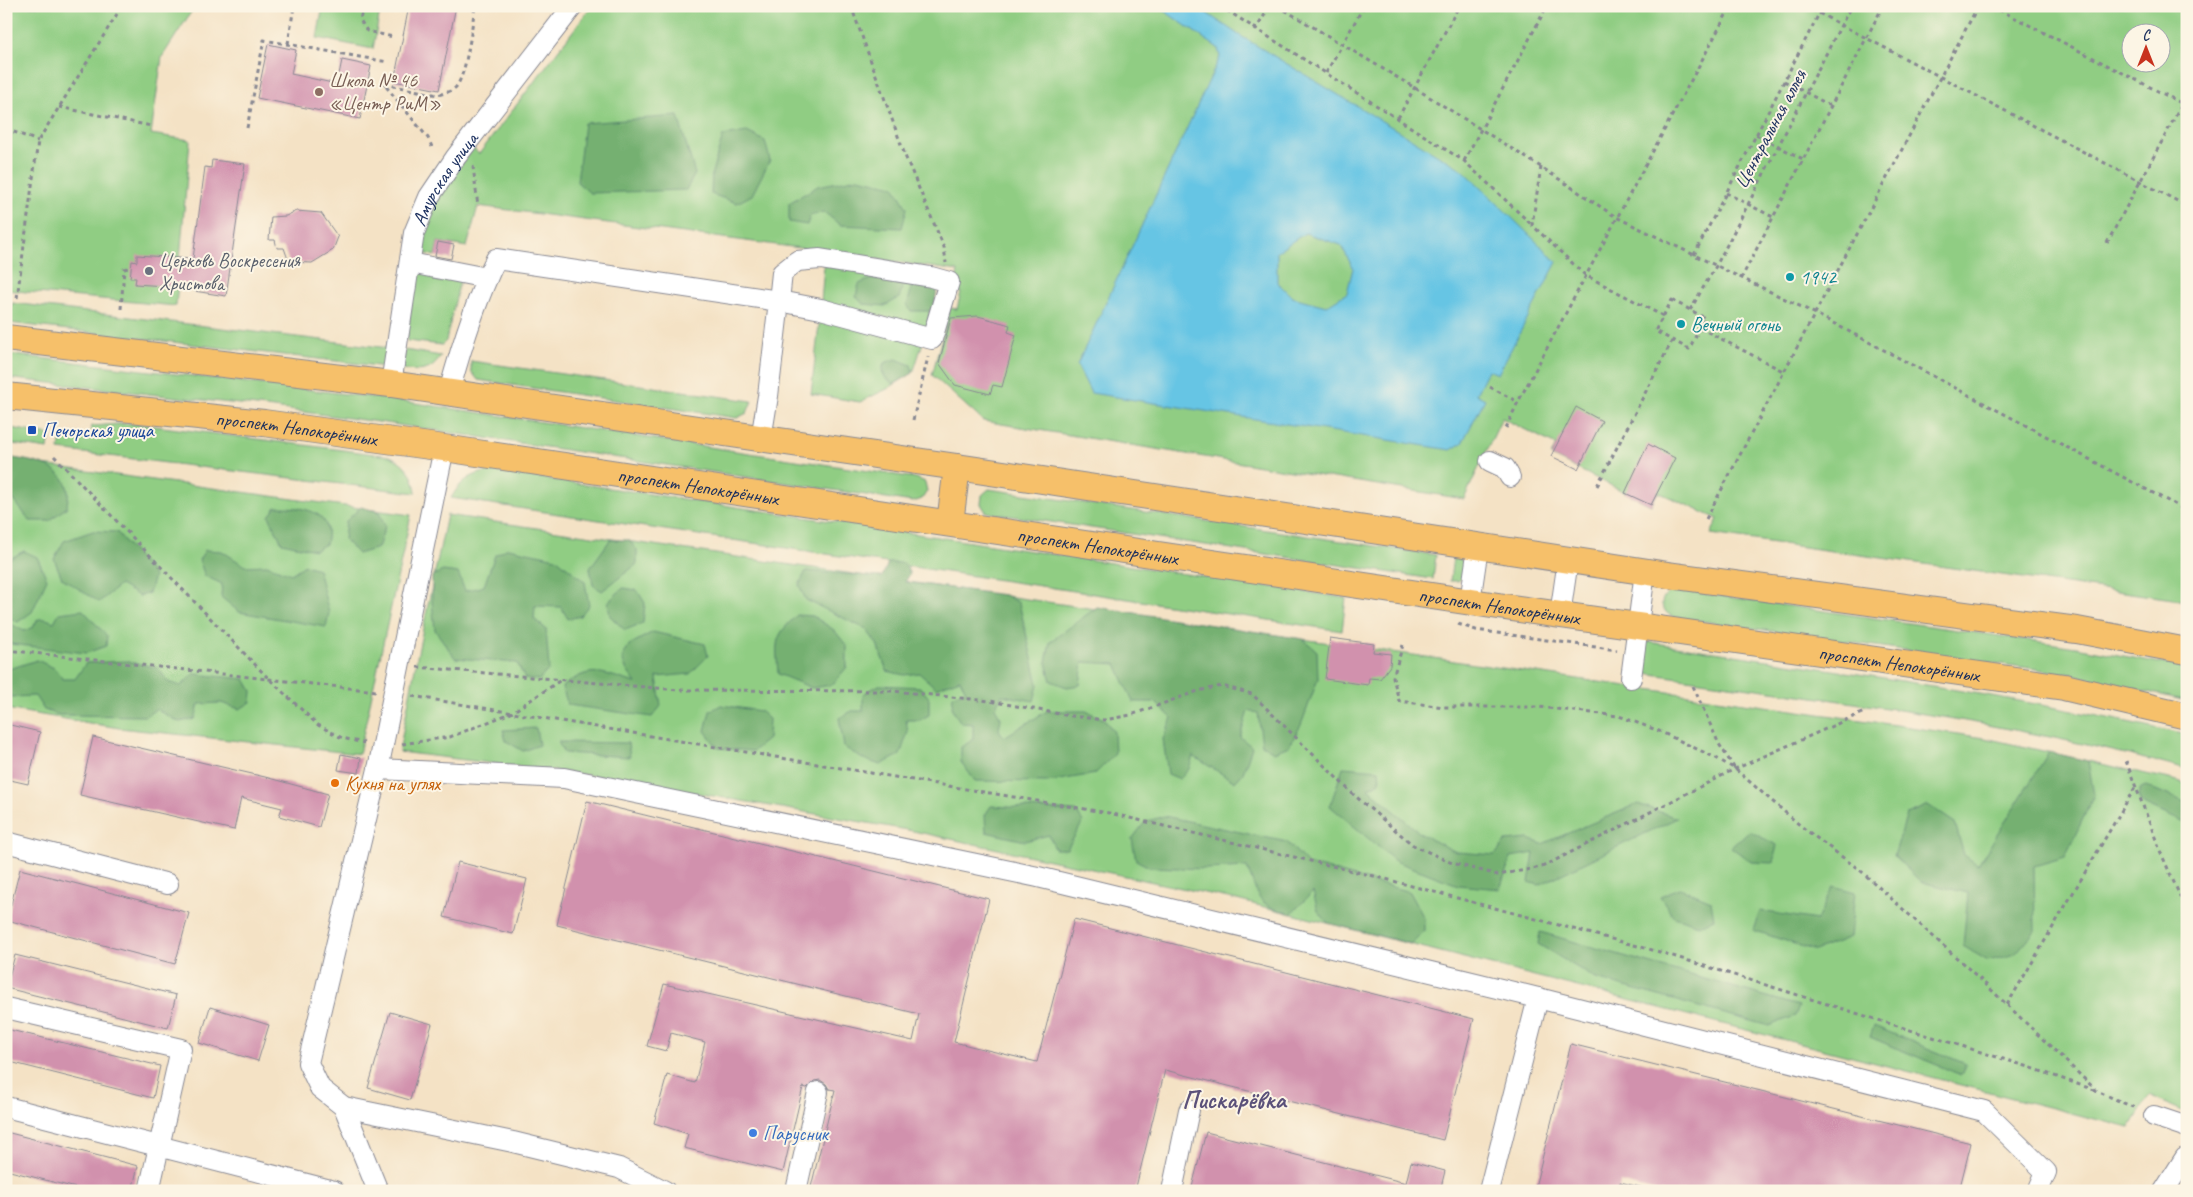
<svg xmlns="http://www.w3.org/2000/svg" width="2193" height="1197" font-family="Caveat,sans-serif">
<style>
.green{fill:#90cd83;stroke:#567e70;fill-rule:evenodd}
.forest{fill:#74b071;stroke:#487068}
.water{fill:#66c5e4;stroke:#407aa1;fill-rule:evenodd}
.building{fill:#d191ad}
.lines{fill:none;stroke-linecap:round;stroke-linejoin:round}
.minor-casing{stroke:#888892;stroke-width:22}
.major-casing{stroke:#888892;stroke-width:28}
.path{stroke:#888892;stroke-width:3;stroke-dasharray:4 4;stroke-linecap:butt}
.minor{stroke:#fff;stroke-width:20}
.major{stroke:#f6c06b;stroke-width:26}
.education-dot{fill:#8d6e63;stroke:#fcf5e5;stroke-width:2}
.worship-dot{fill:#6b7280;stroke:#fcf5e5;stroke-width:2}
.culture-dot{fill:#0f9aa8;stroke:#fcf5e5;stroke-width:2}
.transit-dot{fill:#1a4fb4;stroke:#fcf5e5;stroke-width:2}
.food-dot{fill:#e8710a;stroke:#fcf5e5;stroke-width:2}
.shop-dot{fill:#3f7fe0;stroke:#fcf5e5;stroke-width:2}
.labels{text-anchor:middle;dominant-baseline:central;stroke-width:4;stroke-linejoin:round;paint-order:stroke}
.education-label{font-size:20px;fill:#785e54;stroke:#fcf5e5;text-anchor:start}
.street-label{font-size:20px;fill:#1b2f5e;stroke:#fcf5e5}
.worship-label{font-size:20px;fill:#5b616d;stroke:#fcf5e5;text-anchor:start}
.culture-label{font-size:20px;fill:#0d838f;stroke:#fcf5e5;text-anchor:start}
.transit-label{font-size:20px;fill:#164399;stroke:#fcf5e5;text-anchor:start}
.food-label{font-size:20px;fill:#c56008;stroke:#fcf5e5;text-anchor:start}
.shop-label{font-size:20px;fill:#366cbe;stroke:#fcf5e5;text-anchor:start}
.district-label{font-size:25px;font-weight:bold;fill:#5b517a;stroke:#fcf5e5}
</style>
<rect width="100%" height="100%" fill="#fcf5e5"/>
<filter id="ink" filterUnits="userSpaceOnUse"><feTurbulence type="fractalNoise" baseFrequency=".02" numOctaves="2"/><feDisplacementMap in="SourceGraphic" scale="10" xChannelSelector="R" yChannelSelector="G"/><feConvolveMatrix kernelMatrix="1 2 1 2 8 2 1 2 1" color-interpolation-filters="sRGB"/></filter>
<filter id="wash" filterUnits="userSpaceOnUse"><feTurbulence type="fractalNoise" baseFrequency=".0096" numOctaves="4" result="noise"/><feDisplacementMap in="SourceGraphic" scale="20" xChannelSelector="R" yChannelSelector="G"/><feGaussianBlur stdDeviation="1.12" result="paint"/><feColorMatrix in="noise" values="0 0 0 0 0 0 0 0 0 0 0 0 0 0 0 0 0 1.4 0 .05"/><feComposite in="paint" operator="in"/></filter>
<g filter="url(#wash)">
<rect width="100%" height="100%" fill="#f4e2c5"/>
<!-- green -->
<g class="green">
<path d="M6,6h189l-33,51 -11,77 39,6 -14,166 -170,-16z"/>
<path d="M323,6h58l-8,43 -56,-11z"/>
<path d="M592,6h1595v595l-476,-67 7,-15 -60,-27 -7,13 -100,-49 5,-11 -54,-27 -38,81 -481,-78 -51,-46 18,-67 7,1 4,-17 -7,-2 4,-19 -143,-21 -337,-44 -11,41 -29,-5 -3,14 -15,-4 3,-16 11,-35 39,-53 6,6zM2130,32h30v30h-30z"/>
<path d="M824,265l106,18 -1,45 -108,-26z"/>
<path d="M415,270l45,10 -14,61 -4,4 -35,-4z"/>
<path d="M12,303l377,45 -2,19 -378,-44z"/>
<path d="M820,316l103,26 -10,31 -26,16 -27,13 -49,-8z"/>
<path d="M405,350l36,6c-10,17 -21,16 -39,13z"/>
<path d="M6,354l382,45 528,79 9,4 2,9 -5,8 -9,3 -527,-79 -120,-16 -260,-29z"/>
<path d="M471,361l281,40 -5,12 -10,5 -259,-38 -7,-9z"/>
<path d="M131,423l259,33c17,8 24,19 26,37l-357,-43 2,-15 29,3 2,-12z"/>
<path d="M6,427l44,8 -2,14 -42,-6z"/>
<path d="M6,460l405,55 -52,239 -240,-26 -113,-19z"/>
<path d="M495,471l851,127 -4,33 -891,-133c10,-18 23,-26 44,-27z"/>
<path d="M989,489l447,66 -3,24 -442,-66 -5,-1 -5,-8 1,-9z"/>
<path d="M447,515l1538,223 197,44 5,2v329l-38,-17 -19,32 -897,-229 -320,-68 -308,-54 -206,-25 18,-95z"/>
<path d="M1453,557l8,2 6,8 -2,9 -7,5h-8z"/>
<path d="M1678,590l398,57 111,21v33l-116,-27 -397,-57c-18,-7 -15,-25 4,-27z"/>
<path d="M1642,641c182,28 365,53 545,94v35c-179,-50 -365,-71 -549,-98z"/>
</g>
<!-- forest -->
<g class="forest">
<path d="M678,116l17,58 -9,16 -96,3 -13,-11 7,-59z"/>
<path d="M747,132l18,9 5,19 -18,35 -15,8 -26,-9 1,-22 11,-36z"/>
<path d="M858,178l36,8 13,22 -5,20 -62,-3 -16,-13 -14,4 -3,9 -18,-3v-19l29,-17z"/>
<path d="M871,279l27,2 5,5 -4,12 -14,8 -22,-2 -7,-8 3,-12z"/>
<path d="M914,280l23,7 -3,24h-23l-4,-6z"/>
<path d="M896,359l15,6 2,8 -19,11 -8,-5 -4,-8 2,-8z"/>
<path d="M6,457c21,3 59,7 62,34 1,5 -1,11 -1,16l-18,14h-19l-24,-31z"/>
<path d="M276,507c16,0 47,0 51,21 1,5 0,11 -1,16l-11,6 -33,-7 -13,-27z"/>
<path d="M361,507l18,5 6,14 -7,22 -20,6 -14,-15 2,-18z"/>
<path d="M93,531l24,1 37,44 -5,17 -10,3 -19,-11 -21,17 -37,-24 -8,-19 10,-18z"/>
<path d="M610,540h19l8,10v14l-35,27 -9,-6 -3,-17z"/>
<path d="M508,548l48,10 29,24 4,23 -9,11 -12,3 -7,-12 -26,-1 -1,13 12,10 3,40 -10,11 -14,-1 -8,-16 -62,-5 -20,-28 -3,-28v-26l11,-5 15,2 7,18 19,-5 11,-31z"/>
<path d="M205,550l17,1 23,15 22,-1 24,9 14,-9 13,4 11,44 -3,14 -87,-15 -18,-15 1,-13 -17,-8 -6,-16z"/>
<path d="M24,551l13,6 10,22 -15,33 -14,10 -12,-5v-55l3,-3z"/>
<path d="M888,563h16l6,11 -5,8 100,13 14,8 19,81 -4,17 -32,-6 -7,13 6,10 -2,12 5,7 43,-26h39l18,8 10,13 1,22 -20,20 -48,8 -72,-1 -14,-19v-15l12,-7v-16l-12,-1 -9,-14 1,-14 13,-3 -6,-13 -24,9 -17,-15 -15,2 -17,-4 -10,-27 -11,-15 -60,-29 -7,-15 7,-14 76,6z"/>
<path d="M623,588l14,2 8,13 -2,20 -18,7 -15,-14 -2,-14z"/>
<path d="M1097,607l206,32 14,12 1,28 -17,46 -12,21 -15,6 -12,-7 -4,-32 -10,-2 -8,26 12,10 -9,26 -8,9 -42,-26 -4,13 -9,10 -12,-5 -5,-35 9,-21 -17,-16h-22l-17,-38 -33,-2 -3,23 -13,2 -16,-6 -5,-19 4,-20z"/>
<path d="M83,610l24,26 -1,10 -20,7 -75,-9 -5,-4v-16l3,-1 15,8 9,-4 5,-8h8l8,3 5,-9z"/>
<path d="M797,615l16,1 21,14 13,16v21l-15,18 -20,3 -34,-14c-2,-33 -5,-36 19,-59z"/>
<path d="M653,632l52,12 3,12 -18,18 -33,3 4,29 -9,11 -84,-12 -6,-18c31,-24 40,-13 74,-4l-9,-12 -5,-13 7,-13z"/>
<path d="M37,660l17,8 9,11h12l11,-16 41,-2 31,7 10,14 13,4 13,-12 51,5 7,12 -1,11 -11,7 -19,-6 -22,1 -4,15 -16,3 -23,-13 -10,7 -87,-1 -15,-5 -9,-14 -24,1 -5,-7v-20z"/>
<path d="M879,685l41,2 9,11v17l-9,5h-14l2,12 -8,23 -20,10 -19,-7 -17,-11 -5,-29 13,-7h11v-17z"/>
<path d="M721,705l39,6 9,8 -1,20 -15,12 -35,-3 -13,-17 5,-20z"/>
<path d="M536,728l3,17 -16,6 -17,-10 -3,-11z"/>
<path d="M558,742l70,1 2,14 -66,-4z"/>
<path d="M2049,752l39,9 6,34 -29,62 -31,9 1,65 -20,23 -27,7 -25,-15 5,-53 -47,-11 -27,-26 13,-42 21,-9 27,18 9,32 14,10z"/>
<path d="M1343,767l36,3 1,12 -12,6 53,46 35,18 39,3 11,-14 23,-2 13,5 96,-40 39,14 -138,67 -10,-3 5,-29 -23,4 -11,32 -42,-4 -63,-24 -65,-55z"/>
<path d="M2146,786l41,17v21l-46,-21 -3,-7 3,-8z"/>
<path d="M991,806l85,5 7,11 -16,27h-12l-6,-14 -24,6 -39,-9 -1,-17z"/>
<path d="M1164,816l123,26 21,22 102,28 14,26v13l-12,13 -84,-21 -10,-12 -5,-19 -22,22c-36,-11 -31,-13 -44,-47l-40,2 -58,-2 -13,-7 -4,-21 13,-17z"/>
<path d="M1749,831l28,14 -4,18 -22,-1 -20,-15z"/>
<path d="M1833,886l22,6 -5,45 -35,14 -62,-21 7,-19 57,9z"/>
<path d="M1680,888l31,13 3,18 -15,6 -25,-8 -14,-21z"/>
<path d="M1540,932l259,74 -4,10 -26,10 -173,-47 -58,-35z"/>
<path d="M1874,1026l92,38 -5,11 -91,-38z"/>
</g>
<!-- water -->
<path class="water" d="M1157,6h39l43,29 224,135 94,92 -59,112 -10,-4 -12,24 9,5 -23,44 -11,7 -360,-57 -14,-28 143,-308 -2,-9zM1305,233l36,12 12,23 -6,25 -21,13 -34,-9 -15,-15v-30z"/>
<g id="blocks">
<!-- building -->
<g class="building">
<path d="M409,6h47l-17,84 -45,-9z"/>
<path d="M268,44l28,6 -5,24 46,10 5,-24 29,6 -11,53 -103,-21z"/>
<path d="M212,160l33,4 -19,132 -32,-5 1,-3 -60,-4 1,-6h-6l2,-17 5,1v-7l56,4 12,-92 6,1z"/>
<path d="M296,211l25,2 17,24 -5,13 -21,13 -23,-1 -5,-14h-7l-2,-8h-6l2,-23 15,-1z"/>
<path d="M438,242l16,3 -3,14 -16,-3z"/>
<path d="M978,316l32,9 -2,7 8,3 -14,52 -9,-2 -3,9 -35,-9 -16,-22 12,-45z"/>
<path d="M1576,407l26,14 -24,48 -27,-13z"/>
<path d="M1648,444l27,14 -24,47 -26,-12z"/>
<path d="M1330,638l44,6 -1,8 18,2 -1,12 -10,13 -11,-1 -1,7 -43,-6z"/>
<path d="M6,724l34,8 -12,52 -22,-5z"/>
<path d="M93,737l172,40 63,17 -9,33 -40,-11 3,-8 -41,-10 -7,32 -154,-35z"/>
<path d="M341,754l20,4 -2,15 -21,-3z"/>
<path d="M587,801l402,98 -35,143 83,20 37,-143 400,100 -31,121 -278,-70 -30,121h-325l25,-101 -6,-1 -3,-5 -6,-4 -6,1 -7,7 -4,-1 -20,85 -99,-24 4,-14 -34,-11 13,-48 28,8 10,-41 -34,-9 -5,18 -19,-5 17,-62 249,57 6,-27 -362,-89z"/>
<path d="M458,862l69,17 -14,55 -69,-17z"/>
<path d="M20,869l169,44 -14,51 -168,-44z"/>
<path d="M15,955l161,40 -8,33 -162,-40z"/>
<path d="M210,1007l59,18 -11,36 -59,-18z"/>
<path d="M390,1012l42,12 -22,76 -42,-12z"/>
<path d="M6,1029l154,37 -7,32 -147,-37z"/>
<path d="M1571,1044l400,99 -12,48h-303l-36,-9 -1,9h-85z"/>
<path d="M6,1132l132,34 -6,25h-44l-82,-21z"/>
<path d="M1206,1132l200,51 5,-21 34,9 -5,20h-249z"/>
</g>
</g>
</g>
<g filter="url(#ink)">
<use href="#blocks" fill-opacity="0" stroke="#888892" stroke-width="1"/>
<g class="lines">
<!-- minor casing -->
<g class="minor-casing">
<g id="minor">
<path d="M820,259l111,18 18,5 -17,57 -111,-30 -42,-8 3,-28 15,-12z"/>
<path d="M410,263l77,15"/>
<path id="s1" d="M391,384l23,-151 15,-36 27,-40 117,-151"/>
<path d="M449,392c12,-44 27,-93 47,-133l283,42 -11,95 -7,43"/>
<path d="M444,448l-66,321 -70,294 12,25 24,19 169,35 106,26 46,23"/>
<path d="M1490,461l15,7 5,9"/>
<path d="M1470,602l8,-55"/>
<path d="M1560,615l8,-55"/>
<path d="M1631,678l14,-106"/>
<path d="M378,769l186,9 474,99 500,121 446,113 62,61 -8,19"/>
<path d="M6,842l162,42"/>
<path d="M6,1008l175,41 -32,142"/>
<path d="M6,1107l328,84"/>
<path d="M344,1107l34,84"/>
<path d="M2154,1116l33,11"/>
<path d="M796,1191l22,-99"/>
<path d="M1172,1191l17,-81"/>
<path d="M1489,1191l49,-193"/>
<path d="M2164,1191l21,-33h2"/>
</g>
</g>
<!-- major casing -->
<g class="major-casing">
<g id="major">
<path d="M6,338l385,46 566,83 711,108 409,55 110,21"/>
<path id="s2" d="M6,396l258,27 180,25 1061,159 559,80 123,29"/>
<path d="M950,523l7,-56"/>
</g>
</g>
<!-- path -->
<g class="path">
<path d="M363,6l-3,14 7,11 26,6"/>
<path d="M851,6l55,152 38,89 2,16"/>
<path d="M1220,6l244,155 68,64"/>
<path d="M1278,6l137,82 126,79 75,50 200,97 371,197"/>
<path d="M1805,6l382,200"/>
<path d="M1992,6l195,100"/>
<path d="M1255,31l15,-25"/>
<path d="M288,44l6,-38"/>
<path d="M1326,73l38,-67"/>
<path d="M1784,81l47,25"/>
<path d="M59,107l92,19"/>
<path d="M1398,118l61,-112"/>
<path d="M247,128l17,-88 124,22"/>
<path d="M6,129l32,12"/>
<path d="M1756,135l47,24"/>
<path d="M432,147l-4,-9 -44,-54 54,11c6,-2 13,-3 18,-8 11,-14 16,-62 19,-81"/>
<path d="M1464,161l83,-155"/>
<path d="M473,166l5,40"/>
<path d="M1541,167l-9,58 53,50 78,41"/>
<path d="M1726,193l47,24"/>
<path d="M2107,243l80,-148"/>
<path d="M1694,255l129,-249"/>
<path d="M1741,279l142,-273"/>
<path d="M17,298l21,-157 84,-135"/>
<path d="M1672,300l33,18 -16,31 -34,-18z"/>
<path d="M121,309l3,-40 4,-1"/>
<path d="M1690,310l26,-44 135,-260"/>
<path d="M1700,328l83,43"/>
<path d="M1490,387l28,15"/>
<path d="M913,420l15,-63"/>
<path d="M1506,428l12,-26 213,-396"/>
<path d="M54,456l215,223 49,46 24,13 22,5"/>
<path d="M1597,486l75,-145"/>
<path d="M1706,519l272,-513"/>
<path d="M1458,624l18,6 141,20"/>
<path d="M1403,645l-10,32 6,24 45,6h95l80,9 40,15 57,27 19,11 67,58 59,44 119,108 117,112 40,18"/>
<path d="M6,650l370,41"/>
<path d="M417,667l262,23 214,1 97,10 75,14 39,5 27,-5 67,-24 24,-5 30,8 102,101 59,50 39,18 46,12 44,-8 193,-98 129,-57"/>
<path d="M1693,686l26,58 16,25"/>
<path d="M412,696l697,117 269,64 282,75 369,115 68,24"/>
<path d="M402,744l48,-7 61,-24 50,-33"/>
<path d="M2126,761l35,92 26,59"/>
<path d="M2007,1005l129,-219"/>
</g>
<!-- minor -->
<use href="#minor" class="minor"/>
<!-- major -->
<use href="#major" class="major"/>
</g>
</g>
<!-- markers -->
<circle class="education-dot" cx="319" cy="92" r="5"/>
<circle class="worship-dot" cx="149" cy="271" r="5"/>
<g class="culture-dot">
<circle cx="1790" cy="277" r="5"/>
<circle cx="1681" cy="324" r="5"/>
</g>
<rect class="transit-dot" x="27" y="425" width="10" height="10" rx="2.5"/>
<circle class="food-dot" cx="335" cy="783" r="5"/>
<circle class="shop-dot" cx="753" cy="1133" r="5"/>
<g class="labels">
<!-- education labels -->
<g class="education-label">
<text x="329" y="80">Школа № 46<tspan x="329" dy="23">«Центр РиМ»</tspan></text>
</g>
<!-- street labels -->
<g class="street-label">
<text transform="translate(1770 129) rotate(-62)">Центральная аллея</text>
<text stroke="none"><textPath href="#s1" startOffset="215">Амурская улица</textPath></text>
<text stroke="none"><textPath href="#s2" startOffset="292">проспект Непокорённых</textPath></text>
<text stroke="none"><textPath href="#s2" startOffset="698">проспект Непокорённых</textPath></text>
<text stroke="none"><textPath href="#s2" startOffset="1102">проспект Непокорённых</textPath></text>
<text stroke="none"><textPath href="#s2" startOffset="1508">проспект Непокорённых</textPath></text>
<text stroke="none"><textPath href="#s2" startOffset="1912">проспект Непокорённых</textPath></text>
</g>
<!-- worship labels -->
<g class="worship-label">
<text x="159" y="260">Церковь Воскресения<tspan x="159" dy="23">Христова</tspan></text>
</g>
<!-- culture labels -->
<g class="culture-label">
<text x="1800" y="277">1942</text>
<text x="1691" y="324">Вечный огонь</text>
</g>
<!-- transit labels -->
<g class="transit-label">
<text x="42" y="430">Печорская улица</text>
</g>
<!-- food labels -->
<g class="food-label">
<text x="345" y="783">Кухня на углях</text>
</g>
<!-- shop labels -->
<g class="shop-label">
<text x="763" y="1133">Парусник</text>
</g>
<!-- district labels -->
<g class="district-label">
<text x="1234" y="1100">Пискарёвка</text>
</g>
</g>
<!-- margin -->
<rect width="2193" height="1197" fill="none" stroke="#fcf5e5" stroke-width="25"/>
<!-- north arrow -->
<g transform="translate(2146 48)"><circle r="24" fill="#fcf5e5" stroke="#a2a6af"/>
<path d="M0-4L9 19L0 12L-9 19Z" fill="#c8321e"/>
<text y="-8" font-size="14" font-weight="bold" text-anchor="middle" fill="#1b2f5e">С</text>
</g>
</svg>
